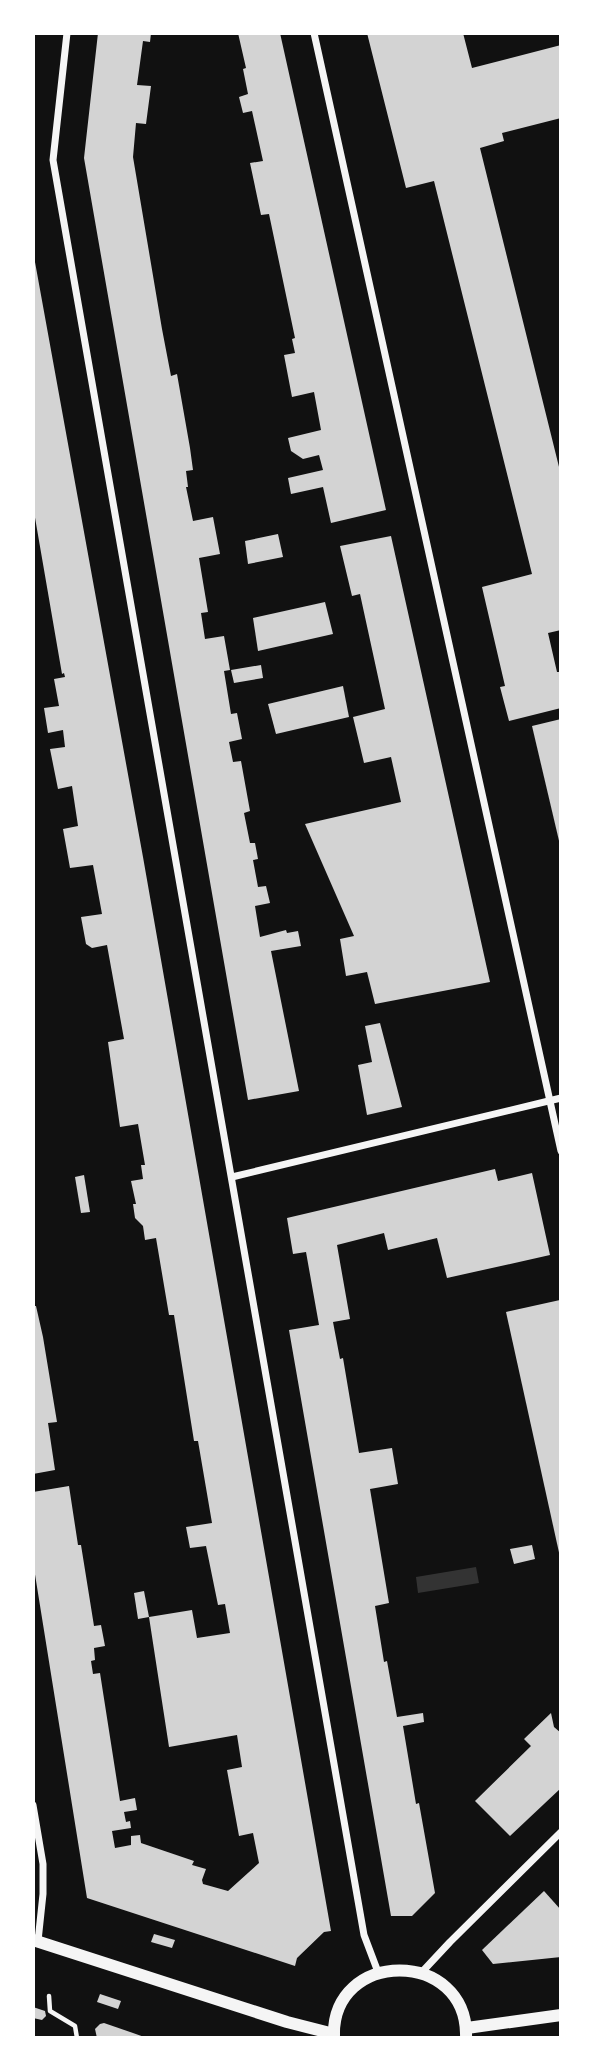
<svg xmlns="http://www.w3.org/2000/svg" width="594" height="2071" font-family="Manrope,sans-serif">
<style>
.water{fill:#333}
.building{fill:#d3d3d3}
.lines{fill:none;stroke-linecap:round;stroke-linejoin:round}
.path{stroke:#f5f5f5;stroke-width:4.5}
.minor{stroke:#f5f5f5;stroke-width:7}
.tertiary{stroke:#f5f5f5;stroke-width:12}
</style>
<rect width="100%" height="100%" fill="#111"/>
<!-- water -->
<path class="water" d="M476,1567l3,16 -61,10 -2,-16z"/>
<!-- building -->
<g class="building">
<path d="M98,33h53l-1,9 -7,-1 -6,44 14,1 -5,38 -10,-1 -3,34 29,172 9,47 6,-2 13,74 3,22 -7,1 2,16h-2l7,34 20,-4 7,37 -21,4 9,54 -7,1 4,26 19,-3 6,34 -6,1 7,43 6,-1 5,26 -13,3 4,20 8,-1 9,50 -6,2 6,30h5l3,16 -5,1 5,27 8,-1 4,17 -15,3 5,31 26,-7 1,3 11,-2 3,15 -30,5 28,140 -51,9 -164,-942z"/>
<path d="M238,33h42l106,477 -55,13 -8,-36 -32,7 -3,-16 35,-8 -4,-15 -16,4 -12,-8 -3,-13 33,-8 -7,-38 -22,5 -8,-42 11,-2 -3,-14 3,-1 -26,-124 -8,1 -11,-52 13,-2 -11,-50 -9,2 -4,-16 9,-3 -5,-25 3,-1z"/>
<path d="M367,33h96l9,35 89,-23v73l-59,15 2,8 -24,7 81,327v155l-13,3 9,39h2l2,5v31l-52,13 -9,-34 5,-1 -23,-99 50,-13 -98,-393 -28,7z"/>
<path d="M33,251l110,606 188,1074 -7,1 -27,26 -2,8 -208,-68 -54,-336v-70l36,-6 9,59h3l13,81 7,-1 4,21 -11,2 1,12 -4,1 2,13 7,-1 20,128 15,-3 2,12 -13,2 2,10 4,-1 1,7 -19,3 3,17 16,-3v-9l9,-1 1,8 53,18 -2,4 14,4 -4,11 1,4 25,7 31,-28 -6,-30 -14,3 -12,-66 15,-3 -5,-32 -68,12 -20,-130 43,-7 5,28 33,-5 -5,-29 -7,1 -12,-59 -16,2 -4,-21 26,-4 -14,-82h-4l-20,-126h-5l-13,-77 -11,2 -2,-14 -8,-8 -2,-14h3l-5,-23 12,-2 -2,-14h4l-7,-41 -18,3 -12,-85 16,-3 -17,-94 -15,3 -6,-4 -5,-27 21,-3 -9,-49 -23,3 -7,-39 15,-3 -6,-40 -14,3 -8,-40 15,-2 -2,-17 -15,3 -4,-25 15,-2 -5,-27 11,-2 -1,-4 -2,1 -29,-168z"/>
<path d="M278,534l5,23 -35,7 -3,-23z"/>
<path d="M391,536l99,446 -115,22 -8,-32 -21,4 -6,-37 14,-3 -49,-112 96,-22 -10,-45 -27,6 -11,-46 32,-8 -25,-115 -8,2 -12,-50z"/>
<path d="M325,602l8,32 -75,17 -5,-33z"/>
<path d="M261,665l2,13 -29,5 -3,-13z"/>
<path d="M343,686l6,31 -73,17 -8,-30z"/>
<path d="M561,719v125l-1,1 -28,-119z"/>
<path d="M380,1023l22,84 -35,8 -9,-50 14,-3 -7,-36z"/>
<path d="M495,1169l3,12 34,-8 18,82 -103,23 -10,-40 -49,12 -4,-17 -47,12 13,74 -17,3 7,37 3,-1 16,95 33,-5 6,36 -28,5 19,114 -14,3 9,56 3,-1 10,56 26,-4 1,9 -21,4 13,78 3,-1 16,90 -23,23h-21l-102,-586 30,-5 -13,-73 -13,2 -6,-36z"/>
<path d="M84,1175l6,37 -9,1 -6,-36z"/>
<path d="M560,1300l1,257h-1l-54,-245z"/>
<path d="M33,1306h3l7,31 14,85 -9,1 7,47 -22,4z"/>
<path d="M532,1545l3,14 -21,5 -4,-15z"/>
<path d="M144,1591l5,26 -11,2 -4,-26z"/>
<path d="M551,1713l3,14 7,6v55l-51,48 -35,-35 56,-55 -7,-7z"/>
<path d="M544,1891l17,19v47l-68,7 -11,-14z"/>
<path d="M154,1934l21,6 -3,8 -21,-6z"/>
<path d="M100,1994l21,7 -3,8 -21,-7z"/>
<path d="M33,2007l12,4 1,5 -4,4 -9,-2z"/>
<path d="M104,2023l29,10 14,5h-50l-2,-9 5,-5z"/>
</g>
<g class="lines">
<!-- path -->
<path class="path" d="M49,1996l1,15 25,15 2,12"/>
<!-- minor -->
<g class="minor">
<path d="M67,33l-14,127 311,1775 14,37"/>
<path d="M314,33l247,1118"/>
<path d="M232,1177l329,-79"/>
<path d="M33,1805l10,59v30l-5,47"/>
<path d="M422,1972l28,-30 111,-110"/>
</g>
<!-- tertiary -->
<g class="tertiary">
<path d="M33,1940l254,82 47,12"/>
<path d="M467,2028l94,-13"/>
<path d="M334,2038c-4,-90 135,-90 132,0"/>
</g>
</g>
<!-- border -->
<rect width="594" height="2071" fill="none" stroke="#ffffff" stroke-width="70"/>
</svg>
